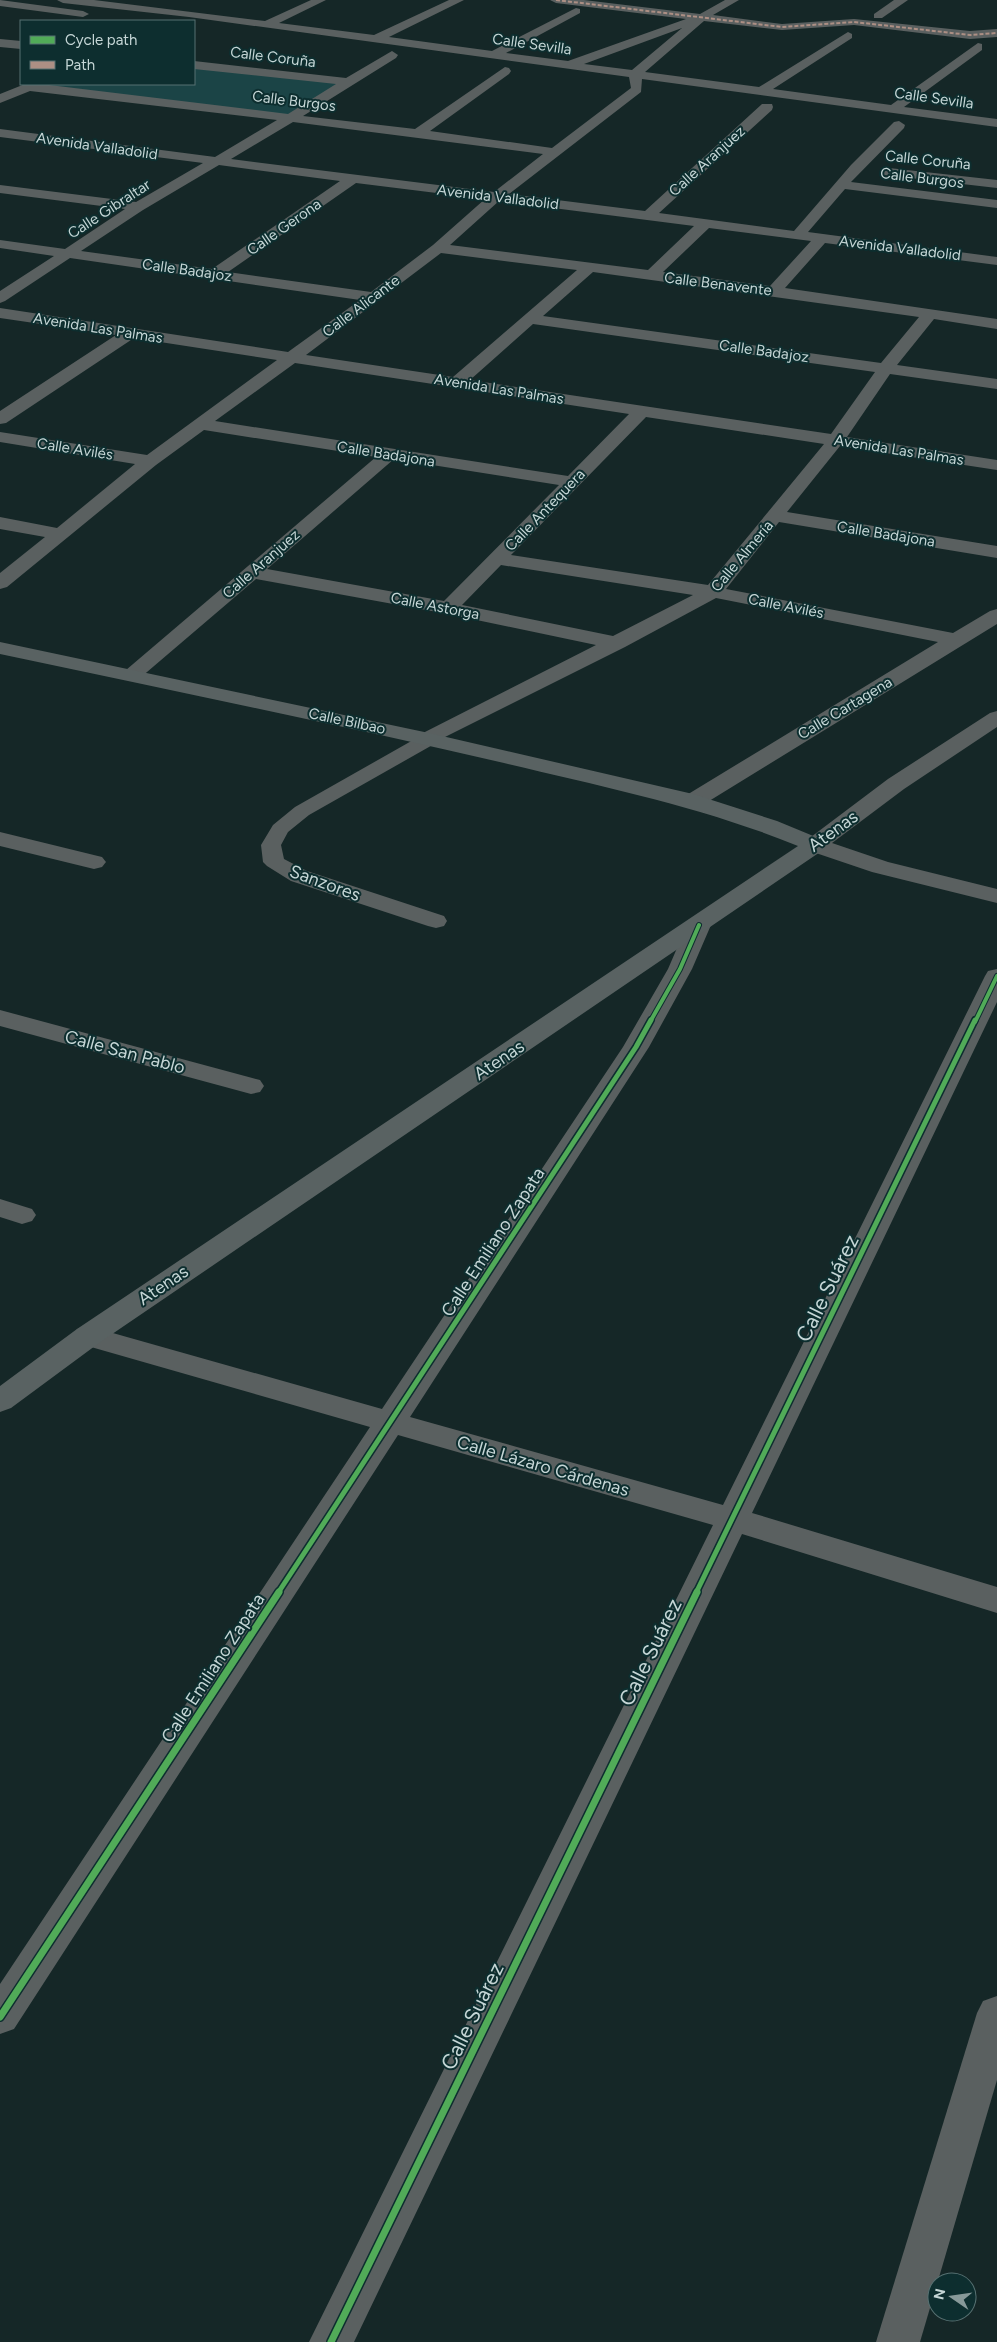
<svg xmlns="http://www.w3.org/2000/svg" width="997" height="2342" font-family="Figtree,sans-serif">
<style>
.green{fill:#1b4446}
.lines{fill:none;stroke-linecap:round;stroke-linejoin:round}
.lane{fill:#5a6060;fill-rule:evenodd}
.street{fill:#5a6060;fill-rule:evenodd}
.secondary{fill:#596262;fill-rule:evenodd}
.quiet{stroke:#ac8f84;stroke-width:2;stroke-dasharray:4 2;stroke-linecap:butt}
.cycleway-far2-casing{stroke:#0d2e2f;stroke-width:6}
.cycleway-far1-casing{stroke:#0d2e2f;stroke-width:8}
.cycleway-casing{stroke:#0d2e2f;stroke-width:10}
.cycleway-far2{stroke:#51ab58;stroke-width:4}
.cycleway-far1{stroke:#51ab58;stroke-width:5}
.cycleway{stroke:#51ab58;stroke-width:7}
.labels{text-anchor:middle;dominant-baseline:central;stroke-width:4;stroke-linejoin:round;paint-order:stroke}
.far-street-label{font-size:15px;fill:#c5d6d6;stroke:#0d2e2f}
.street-label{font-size:18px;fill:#c5d6d6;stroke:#0d2e2f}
.near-street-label{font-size:21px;fill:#c5d6d6;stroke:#0d2e2f}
</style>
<rect width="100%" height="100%" fill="#152727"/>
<!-- green -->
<path class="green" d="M194,65l154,17 -56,35 -263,-30 6,-3h159z"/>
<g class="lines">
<!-- lane -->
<path class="lane" d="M429,733l7,2 3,4 -3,4 -127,72 -21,17 -7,13 3,14 23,12 137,45 3,5 -3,5 -8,2 -8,-2 -137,-45 -24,-15 -4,-4 -2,-17 12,-20 22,-18 127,-72z"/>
<!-- street -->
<g class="street">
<path d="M0,0l83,11 6,3 -6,3 -83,-11z"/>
<path d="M57,0h37l171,21 46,-21h15l-47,23 95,12 75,-35h15l-75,37 103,14 84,-43 4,1v4l-74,40 62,8 118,-42 -130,-16 -6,-3h34l116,14 25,-14h14l-26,15 69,9 72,-5 116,12 27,-2v8l-27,2 -116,-14 -72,5 -78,-9 -59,51 114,15 89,-55 4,2v4l-79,51 118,16 87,-62 4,1v6l-78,57 93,12v8l-355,-48 -1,13 -132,102 136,17 117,-107h10l1,3 -1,3 -113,103 135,18 57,-66 43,-43 5,-1 6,4 -1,3 -53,54 146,18v8l-152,-19 -37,43 189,25v8l-172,-22 -40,45 212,31v10l-63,-10 -37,46 100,14v10l-107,-15 -43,63 150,23v10l-157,-24 -53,66 210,34v12l-218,-36 -53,67 227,44 37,-22 7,-2v15l-296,182 -8,2 -8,-2 -3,-5 3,-5 253,-154 -222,-44 -91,49 -196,98 -8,-1 -3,-5 3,-5 175,-89 -148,-31 -192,-35 -116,99 -7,2 -7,-2 -3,-4 3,-4 250,-213 -172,-27 -48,35 -149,122 -7,2v-16l45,-36 -45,-8v-12l57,11 78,-64 -135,-22v-10l147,23 130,-95 -143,-22 -128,85 -6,1v-13l116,-76 -116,-17v-10l288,44 72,-52 -290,-42 -65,43 -5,2v-12l54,-35 -54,-8v-8l65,9 60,-40 -125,-16v-8l136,17 67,-39 -203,-26v-8l215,28 62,-37 -247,-29 -30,12v-9l25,-10h16l247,30 48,-30 -142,-15v-8l152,17 46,-27 6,4 -2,3 -93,58 112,13 90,-62 4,1 2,3 -2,3 -79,57 122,17 79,-60 -2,-11 -440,-60 -126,-14zM682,28l-50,42 -48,-6zM293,122l250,32 -49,38 -263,-33zM219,165l121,16 -128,88 -131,-18 62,-41zM356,183l129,16 -52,46 -62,47 -143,-20zM499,201l195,25 -46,44 -198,-25zM709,228l102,13 -41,45 -107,-14zM441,253l136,17 -124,107 -147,-22zM593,272l326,45 -38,46 -338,-47zM533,324l342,48 -44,62 -361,-54zM295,363l334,51 -61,62 -353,-55zM646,417l178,27 -116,141 -197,-30zM394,459l165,26 -115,116 -177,-32zM501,565l192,30 -80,41 -151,-31z"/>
<path d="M894,0h14l-26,18h-8v-4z"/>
<path d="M0,39l21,2v8l-21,-2z"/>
<path d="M889,168l108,12v8l-113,-13 -2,-3 2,-3z"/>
<path d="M997,711v16l-93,62 -72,54 56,19 109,27v14l-125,-31 -65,-22 -3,-5 3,-5 81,-61 102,-66z"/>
<path d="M0,832l102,25 4,5 -4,5 -8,2 -94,-23z"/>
<path d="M699,918l9,2 3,5 -19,44 -43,78 -239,370 313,88 262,-529 3,-5 9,-2v33l-245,511 245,74v26l-255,-79 -388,808h-45l404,-817 -315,-90 -384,594 -14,5v-50l370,-557 -293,-84 -4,-7 4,-7 11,-3 294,83 241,-362 45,-78 19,-44 3,-5z"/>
<path d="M0,1010l260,70 4,6 -4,6 -9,2 -251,-68z"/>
<path d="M0,1199l32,10 4,6 -4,6 -10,3 -22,-7z"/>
<path d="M997,1996v84l-77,262h-44l101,-329 6,-12z"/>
</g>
<!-- secondary -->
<path class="secondary" d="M0,642l429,91 264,61 84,27 46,19 3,5 -3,5 -724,493 -88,65 -11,4v-26l77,-57 721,-483c-95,-39 -194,-59 -294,-83 -167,-39 -336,-73 -504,-109z"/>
<!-- quiet -->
<path class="quiet" d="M556,0l226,27 72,-5 116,13 27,-2"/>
<!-- cycleway-far2 casing -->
<g class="cycleway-far2-casing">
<g id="cycleway-far2">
<path d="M650,1022l30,-53 19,-44"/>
<path d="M975,1022l22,-46"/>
</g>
</g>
<!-- cycleway-far1 casing -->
<g class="cycleway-far1-casing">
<g id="cycleway-far1">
<path d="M278,1593l358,-546 15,-27"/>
<path d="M696,1593l279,-573"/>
</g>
</g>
<!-- cycleway casing -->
<g class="cycleway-casing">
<g id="cycleway">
<path d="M0,2017l279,-425"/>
<path d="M331,2342l366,-750"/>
</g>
</g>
<!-- cycleway-far2 -->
<use href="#cycleway-far2" class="cycleway-far2"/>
<!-- cycleway-far1 -->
<use href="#cycleway-far1" class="cycleway-far1"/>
<!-- cycleway -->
<use href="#cycleway" class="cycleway"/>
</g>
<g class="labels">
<!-- far-street labels -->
<g class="far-street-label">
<text transform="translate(532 44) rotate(8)">Calle Sevilla</text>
<text transform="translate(273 57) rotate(7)">Calle Coruña</text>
<text transform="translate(934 98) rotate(8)">Calle Sevilla</text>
<text transform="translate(294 101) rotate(7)">Calle Burgos</text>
<text transform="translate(97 146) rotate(8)">Avenida Valladolid</text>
<text transform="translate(928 160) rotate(6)">Calle Coruña</text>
<text transform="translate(707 161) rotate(-42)">Calle Aranjuez</text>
<text transform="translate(922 178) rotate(7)">Calle Burgos</text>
<text transform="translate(498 197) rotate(7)">Avenida Valladolid</text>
<text transform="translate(109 209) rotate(-33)">Calle Gibraltar</text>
<text transform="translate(284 227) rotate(-35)">Calle Gerona</text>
<text transform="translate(900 248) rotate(7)">Avenida Valladolid</text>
<text transform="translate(187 270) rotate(8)">Calle Badajoz</text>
<text transform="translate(718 284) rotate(7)">Calle Benavente</text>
<text transform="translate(361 306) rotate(-37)">Calle Alicante</text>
<text transform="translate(98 328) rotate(9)">Avenida Las Palmas</text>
<text transform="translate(764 351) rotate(8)">Calle Badajoz</text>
<text transform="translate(499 389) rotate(9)">Avenida Las Palmas</text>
<text transform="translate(75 449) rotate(9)">Calle Avilés</text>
<text transform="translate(899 450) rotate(9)">Avenida Las Palmas</text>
<text transform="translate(386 454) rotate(9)">Calle Badajona</text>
<text transform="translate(545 510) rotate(-46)">Calle Antequera</text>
<text transform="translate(886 534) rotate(9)">Calle Badajona</text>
<text transform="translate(742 556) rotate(-50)">Calle Almería</text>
<text transform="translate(261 564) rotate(-41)">Calle Aranjuez</text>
<text transform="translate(435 606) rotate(11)">Calle Astorga</text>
<text transform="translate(786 606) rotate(11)">Calle Avilés</text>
<text transform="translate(845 708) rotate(-31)">Calle Cartagena</text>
<text transform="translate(347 721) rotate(12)">Calle Bilbao</text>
</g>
<!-- street labels -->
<g class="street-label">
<text transform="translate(833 831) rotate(-36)">Atenas</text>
<text transform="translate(325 883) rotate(20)">Sanzores</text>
<text transform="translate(125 1052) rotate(15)">Calle San Pablo</text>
<text transform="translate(499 1060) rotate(-34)">Atenas</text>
<text transform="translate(493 1242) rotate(-57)">Calle Emiliano Zapata</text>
<text transform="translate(163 1285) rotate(-34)">Atenas</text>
<text transform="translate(543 1466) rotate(16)">Calle Lázaro Cárdenas</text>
<text transform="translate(213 1668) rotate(-57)">Calle Emiliano Zapata</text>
</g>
<!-- near-street labels -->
<g class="near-street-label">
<text transform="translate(827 1288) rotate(-64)">Calle Suárez</text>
<text transform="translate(650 1652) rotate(-64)">Calle Suárez</text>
<text transform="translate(472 2016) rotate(-64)">Calle Suárez</text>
</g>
</g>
<!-- legend -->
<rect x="20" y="20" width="175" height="65" fill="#0d2e2f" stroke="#577172"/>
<rect x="30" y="36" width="25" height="8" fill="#51ab58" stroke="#577172"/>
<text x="65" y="45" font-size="15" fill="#c5d6d6">Cycle path</text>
<rect x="30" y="61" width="25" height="8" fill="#ac8f84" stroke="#577172"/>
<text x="65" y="70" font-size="15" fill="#c5d6d6">Path</text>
<!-- north arrow -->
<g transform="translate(952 2297) rotate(283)"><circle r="24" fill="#0d2e2f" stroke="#577172"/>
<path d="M0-4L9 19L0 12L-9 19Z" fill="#879999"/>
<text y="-8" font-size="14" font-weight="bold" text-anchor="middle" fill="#c5d6d6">N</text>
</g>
</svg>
